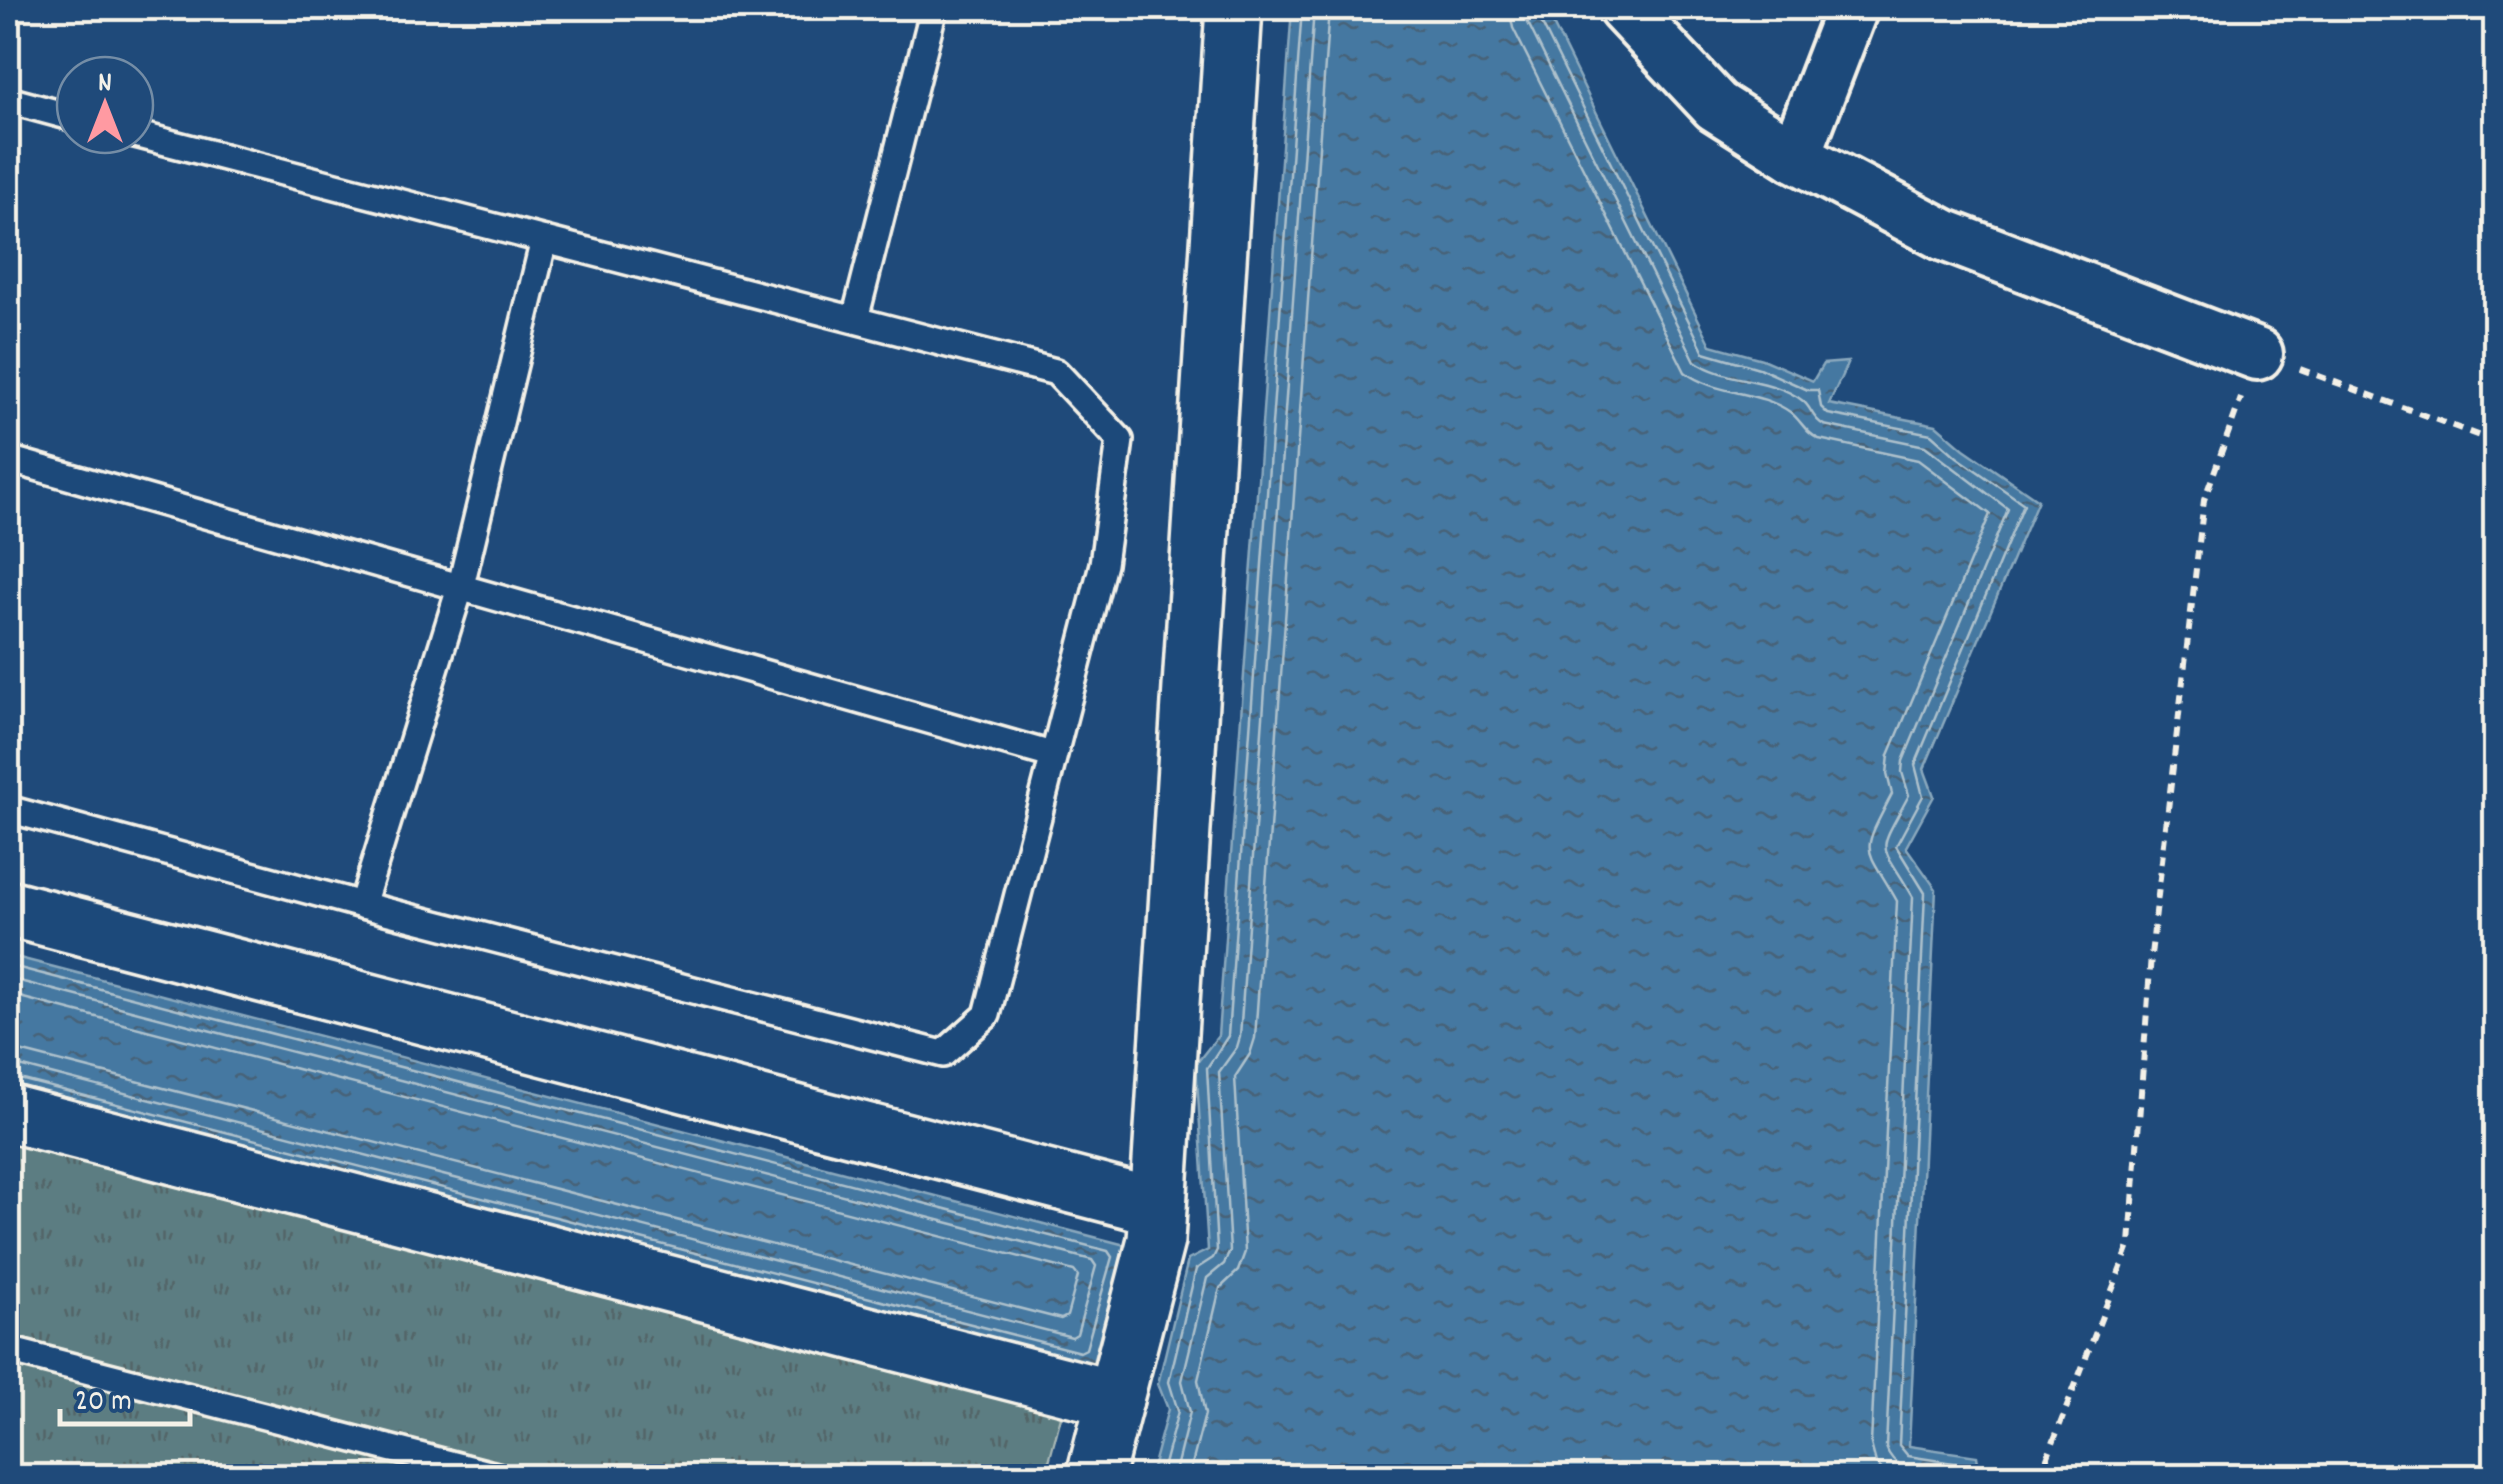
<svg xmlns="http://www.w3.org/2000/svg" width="2503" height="1484" font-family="Dekko,sans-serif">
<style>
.grass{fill:url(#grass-tufts);stroke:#a8b7b5;stroke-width:2.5}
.water{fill:url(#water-ripples);stroke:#8aa8bd;stroke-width:2.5}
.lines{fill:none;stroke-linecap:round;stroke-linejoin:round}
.shore{stroke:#aec1cc;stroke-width:2.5}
.lane-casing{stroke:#f4f1e8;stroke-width:32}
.street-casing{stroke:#f4f1e8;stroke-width:58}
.secondary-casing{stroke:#f4f1e8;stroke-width:62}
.path{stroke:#f4f1e8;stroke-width:6;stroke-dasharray:10 8;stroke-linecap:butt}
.lane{stroke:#1f4a7a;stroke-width:25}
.street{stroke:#1f4a7a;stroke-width:50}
.secondary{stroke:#1f4a7a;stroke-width:55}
</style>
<defs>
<pattern id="grass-tufts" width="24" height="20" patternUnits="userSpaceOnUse" patternTransform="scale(2.5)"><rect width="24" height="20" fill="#5b7d82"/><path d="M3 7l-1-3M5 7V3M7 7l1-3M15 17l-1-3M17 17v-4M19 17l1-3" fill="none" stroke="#536567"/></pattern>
<pattern id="water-ripples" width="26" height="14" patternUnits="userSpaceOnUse" patternTransform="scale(2.5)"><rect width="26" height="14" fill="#4478a1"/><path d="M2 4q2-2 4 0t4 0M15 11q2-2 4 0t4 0" fill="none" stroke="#466278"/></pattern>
</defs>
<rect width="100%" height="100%" fill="#1f4a7a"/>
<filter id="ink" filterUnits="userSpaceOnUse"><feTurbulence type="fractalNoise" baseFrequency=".01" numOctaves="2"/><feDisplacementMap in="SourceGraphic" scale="20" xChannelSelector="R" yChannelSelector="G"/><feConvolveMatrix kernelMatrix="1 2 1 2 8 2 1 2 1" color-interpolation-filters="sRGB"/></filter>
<g filter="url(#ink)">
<!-- grass -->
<path class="grass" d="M8,1141l1054,272 -17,63h-1037z"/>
<!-- water -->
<g class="water">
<path d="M1292,8h253l166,337 51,14 51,22 10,-17 25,-2 -19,42 107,21 28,24 74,51 -114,269 10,27 -28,51 30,42 -27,557 68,10 3,20h-830l18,-67 -10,-25 30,-124 20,-10 -12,-186 22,-28z"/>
<path d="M8,955l1117,290 -33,121 -1084,-281z"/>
</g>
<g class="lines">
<!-- shore -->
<g class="shore">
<path d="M1509,8l4,20 172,344c29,23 74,18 105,40 11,8 15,21 29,27l99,21 72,54 -101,241 -2,19 5,20c-33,64 -28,48 5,107l-26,543 5,19 12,13"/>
<path d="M1525,8l2,13 168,340c31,22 78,16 108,40 9,7 9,18 21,24l101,21 83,63 -105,252 -1,11 7,23c-34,64 -30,42 4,102l-27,550c9,29 44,24 69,29"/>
<path d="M1537,8l1,8 166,336 55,16 49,22h10l3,17 7,7 103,20 26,23 67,47 -109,261 8,31 -27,50 29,47 -26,552 9,11 58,9 4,11"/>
<path d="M8,965l1100,286 4,6 -26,92 -6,3 -1072,-276"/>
<path d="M8,978l1084,282 4,6 -19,68 -5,3 -1064,-274"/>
<path d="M8,994l1066,277 4,5 -11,40 -6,3 -1053,-271"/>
<path d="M1161,1476l17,-65 -9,-29 27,-113 17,-11 4,-8 -10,-182 21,-32 74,-1028"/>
<path d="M1174,1476l16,-64 -8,-31 25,-103 17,-14 6,-13 -11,-179 18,-25 3,-10 74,-1029"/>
<path d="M1189,1476l16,-62 -7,-34 22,-92 18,-17 7,-19 -10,-175 15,-23 5,-16 74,-1030"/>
</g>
<!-- lane casing -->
<g class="lane-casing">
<g id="lane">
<path d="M8,100l67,18"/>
<path d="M855,319l79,-311"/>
<path d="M8,459l1044,296"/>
<path d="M8,809l354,96 581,149 44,-39 116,-451 17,-124 -64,-68 -921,-238"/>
<path d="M362,905l99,-320 83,-345"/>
<path d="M8,1350l489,126"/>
</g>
</g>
<!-- street casing -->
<g class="street-casing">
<g id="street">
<path d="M1624,8l92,98 79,50 149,79 313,119"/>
<path d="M1795,156l57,-148"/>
</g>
</g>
<!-- secondary casing -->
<g class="secondary-casing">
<g id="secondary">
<path d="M8,908l1149,299"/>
<path d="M8,1113l1107,286"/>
<path d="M1095,1476l61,-236 78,-1232"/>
</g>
</g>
<!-- path -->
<g class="path">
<path d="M2300,369l196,73"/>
<path d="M2040,1476l90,-232 21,-289 53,-455 37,-102"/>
</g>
<!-- lane -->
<use href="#lane" class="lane"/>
<!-- street -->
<use href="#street" class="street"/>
<!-- secondary -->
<use href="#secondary" class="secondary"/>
</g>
</g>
<!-- margin -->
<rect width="2503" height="1484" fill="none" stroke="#1f4a7a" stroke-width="40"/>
<rect x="20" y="20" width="2463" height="1444" fill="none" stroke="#f4f1e8" stroke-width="4" filter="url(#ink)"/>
<!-- north arrow -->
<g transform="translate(105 105)"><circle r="48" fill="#1f4a7a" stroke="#748da6" stroke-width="2.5"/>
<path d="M0-8L18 38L0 25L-18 38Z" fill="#ff9aa2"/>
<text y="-15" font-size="28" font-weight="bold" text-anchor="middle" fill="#f4f1e8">N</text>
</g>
<!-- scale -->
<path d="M60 1409v15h130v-15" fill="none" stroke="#f4f1e8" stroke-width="5"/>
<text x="75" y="1409" font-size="30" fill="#f4f1e8" stroke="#1f4a7a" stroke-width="8" paint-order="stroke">20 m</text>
</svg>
